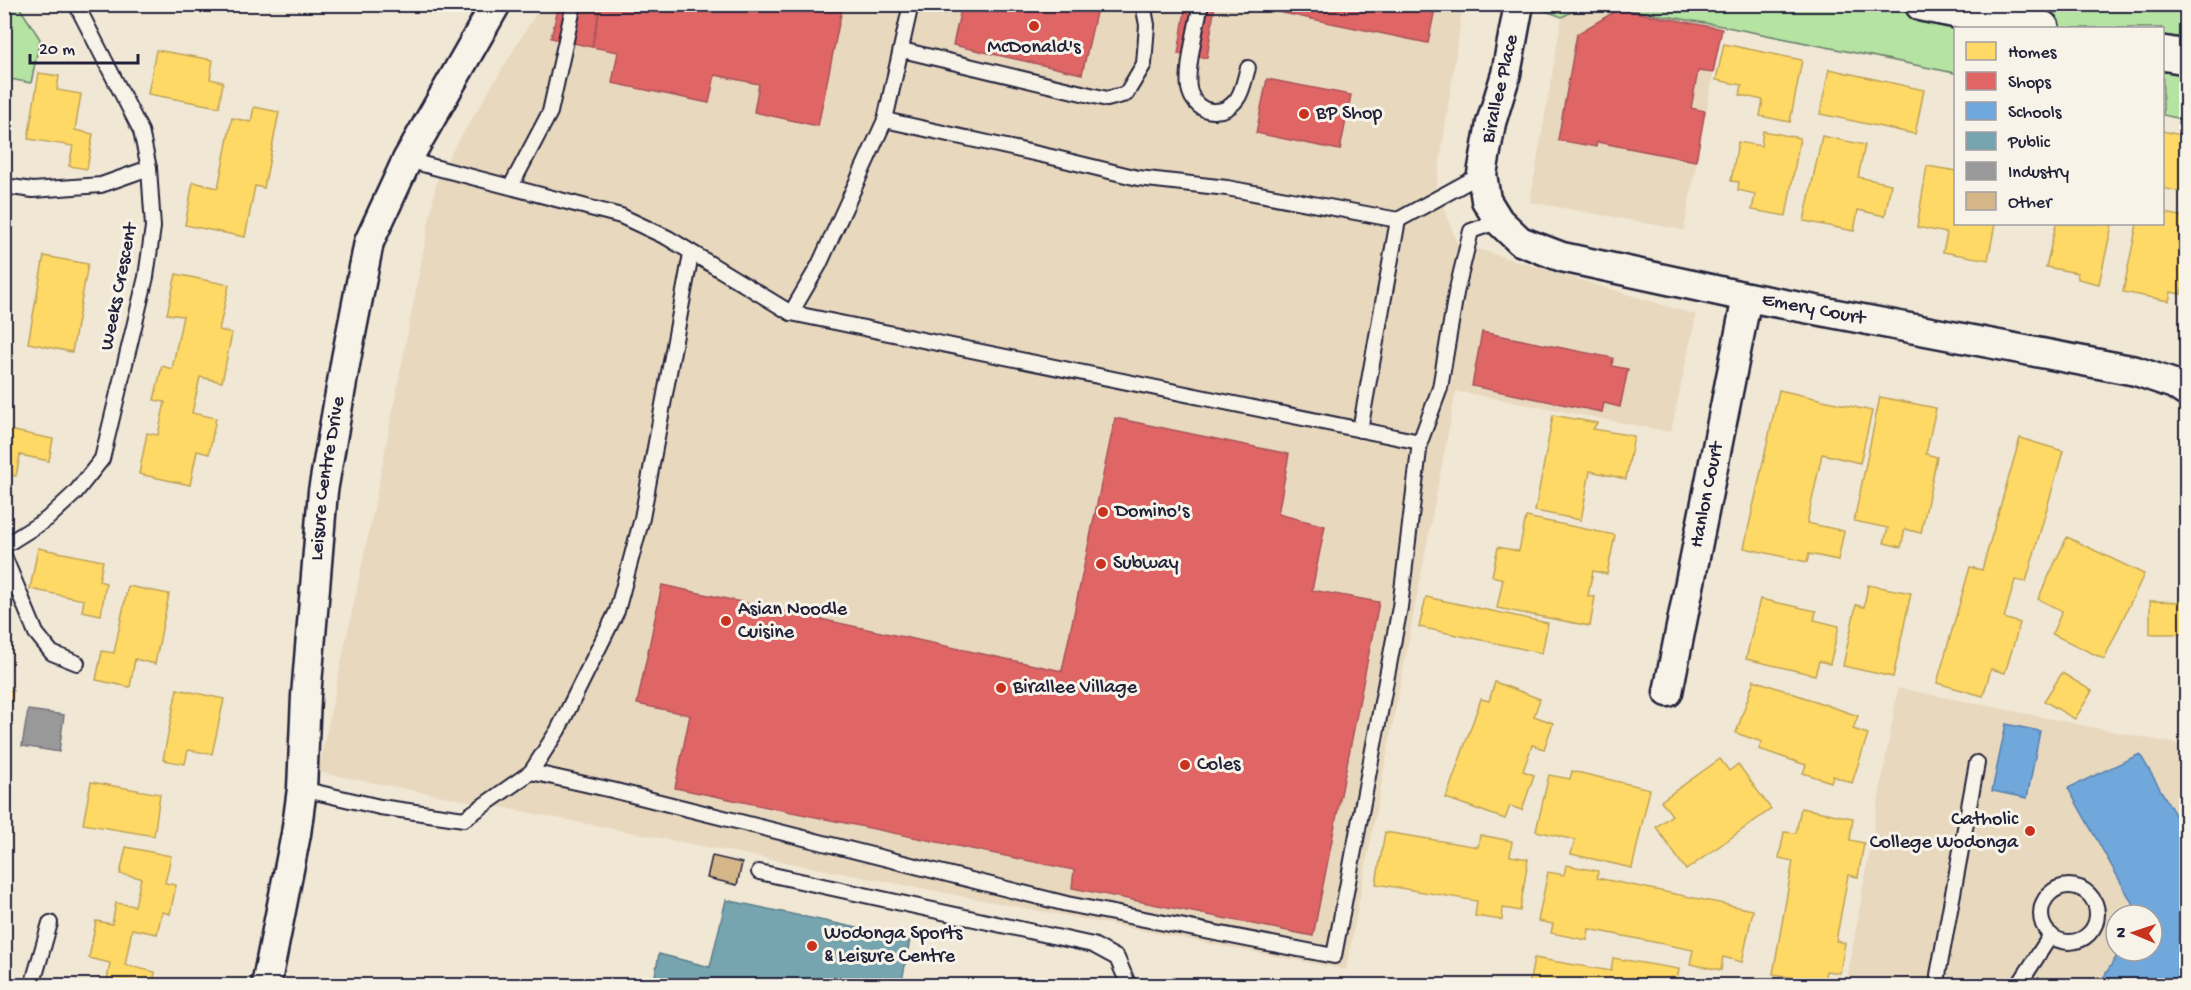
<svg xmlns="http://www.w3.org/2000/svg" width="2191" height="990" font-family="'Gochi Hand',sans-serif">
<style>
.built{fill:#e8d8be;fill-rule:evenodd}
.green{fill:#b5e3a2;stroke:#6c826e;stroke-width:1.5}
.homes{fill:#ffd966;stroke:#bda259;stroke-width:1.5}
.shops{fill:#e06666;stroke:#a75259;stroke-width:1.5}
.schools{fill:#6fa8dc;stroke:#5880ac;stroke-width:1.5}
.public{fill:#76a5af;stroke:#5d7e8c;stroke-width:1.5}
.industry{fill:#999;stroke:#75757d;stroke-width:1.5}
.building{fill:#d5b689;stroke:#22223b;stroke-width:1.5}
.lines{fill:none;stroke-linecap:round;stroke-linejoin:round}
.service-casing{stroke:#22223b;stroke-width:18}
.minor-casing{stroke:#22223b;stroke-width:33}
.secondary-casing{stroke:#22223b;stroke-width:38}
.service{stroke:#f7f3e8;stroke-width:14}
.minor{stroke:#f7f3e8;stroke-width:28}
.secondary{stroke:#f7f3e8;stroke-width:33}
.poi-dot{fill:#c8321e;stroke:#f7f3e8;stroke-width:2}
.labels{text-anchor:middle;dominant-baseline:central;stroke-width:6;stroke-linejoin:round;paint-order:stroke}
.poi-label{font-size:20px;fill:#22223b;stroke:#f7f3e8;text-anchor:start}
.street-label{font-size:20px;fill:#22223b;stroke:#f7f3e8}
</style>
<rect width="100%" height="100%" fill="#f0e7d5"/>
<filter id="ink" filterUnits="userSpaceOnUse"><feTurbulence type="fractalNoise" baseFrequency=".0167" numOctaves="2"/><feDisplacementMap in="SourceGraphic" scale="12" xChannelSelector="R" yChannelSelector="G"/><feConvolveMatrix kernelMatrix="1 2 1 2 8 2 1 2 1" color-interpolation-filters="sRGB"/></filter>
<g filter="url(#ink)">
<!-- built -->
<g class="built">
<path d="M541,5h922l-27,183 21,55 239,72 -25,117 -215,-41 -110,579 -1028,-198 57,-269 63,-328z"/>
<path d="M1585,5h18l119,21 -38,204 -154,-28 32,-185z"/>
<path d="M1898,688l288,58v239l-340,1zM2116,915h36v36h-36z"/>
</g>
<!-- green -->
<g class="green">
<path d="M4,5h14l22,34 -9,44 -26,-5z"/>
<path d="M1529,5h56l-23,12z"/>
<path d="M1603,5h583v115l-23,-5 -1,-87h-206l-1,45 -233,-47z"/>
</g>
<!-- homes -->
<g class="homes">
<path d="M1724,44l78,16 -12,62 -30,-6 3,-16 -23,-5 2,-10 -26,-5z"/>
<path d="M156,50l57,10 -3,19 13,3 -4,25 -71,-13z"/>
<path d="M1829,69l95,21 -9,44 -95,-20z"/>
<path d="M39,73l20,3 -2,14 24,4 -6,36 18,4 -6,35 -18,-3 4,-20 -45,-7z"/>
<path d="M254,107l25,5 -15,76 -9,-2 -10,51 -60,-12 8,-43 25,6 14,-70 19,4z"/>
<path d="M1763,131l37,7 -14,78 -34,-6 3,-16 -17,-4 1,-8 -8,-1 7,-39 23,4z"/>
<path d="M2162,131l24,5v57l-24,-5z"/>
<path d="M1822,136l43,9 -7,32 33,7 -6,32 -27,-6 -4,21 -50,-10z"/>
<path d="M1927,166l29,5v53h39l-7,36 -45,-8 4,-19 -30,-6z"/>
<path d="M2162,212l22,5 -4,19 6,1 -3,23h3v10l-5,24 -10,-2 -2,9 -46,-9 14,-68h25z"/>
<path d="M2056,224h47l9,1 -13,59 -21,-5 -1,-6 -31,-6z"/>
<path d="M44,256l44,8 -16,88 -44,-9z"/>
<path d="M176,274l53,11 -10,45 13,3 -10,49 -22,-5 -8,36 24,5 -7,36 -12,-3 -7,34 -51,-11 8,-41 11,2 7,-33 -11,-2 8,-34 10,3 11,-53 -16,-2z"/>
<path d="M1779,390l93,21 -12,52 -38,-9 -15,69 37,8 -6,29 -29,-6 -2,8 -63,-14z"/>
<path d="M1880,397l56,11 -10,46 11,3 -16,76 -16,-4 -4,18 -17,-4 4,-15 -34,-7z"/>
<path d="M1553,415l44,8 -4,6 41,7 -8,43 -36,-8 -9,49 -46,-9z"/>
<path d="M4,429l49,10 -4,22 -29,-6 -4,21 -12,-2z"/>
<path d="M2020,438l43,13 -37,131 -11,-2 -11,38 16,5 -15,50 -14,-4 -8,27 -46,-13 33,-116 12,3z"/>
<path d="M1526,517l89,18 -8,39 -14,-3 -5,25 7,1 -5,29 -93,-18 6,-29 -11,-3 6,-29 21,4z"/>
<path d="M2067,537l77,37 -40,85 -52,-25 10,-23 -24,-12z"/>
<path d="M38,548l65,13 -4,20 7,2 -5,32 -19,-4 2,-11 -54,-11z"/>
<path d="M1868,585l43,8 -18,84 -50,-11 13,-61 8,2z"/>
<path d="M128,586l41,8 -14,70 -20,-5 -5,28 -34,-7 6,-29 12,2z"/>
<path d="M1426,597l122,26 -6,30 -123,-26z"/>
<path d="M1760,599l56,12 -2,9 25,6 -9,38 -11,-3 -4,14 -69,-16z"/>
<path d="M2150,601l36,1v32h-36z"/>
<path d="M2062,673l30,18 -17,28 -31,-18z"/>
<path d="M1754,680l104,36 -5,13 15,5 -16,49 -19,-7 -2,6 -28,-9 3,-8 -47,-16 3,-7 -26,-9z"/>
<path d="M1495,682l45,17 -6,17 19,7 -9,26 -12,-4 -9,26 11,4 -12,35 -12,-4 -5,13 -59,-21 35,-99 8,2z"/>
<path d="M177,689l47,10 -12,55 -24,-4 -3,14 -22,-4z"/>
<path d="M4,690l9,1 -6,32 -3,-1z"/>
<path d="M1720,759l9,12 9,-7 33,45 -85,61 -30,-43 16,-12 -11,-14z"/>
<path d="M1572,771l78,18 -18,79 -61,-14 4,-14 -39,-9 13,-56 21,4z"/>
<path d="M91,782l69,12 -6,42 -71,-12z"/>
<path d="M1801,808l52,10 -3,22 14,3 -6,34 -10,-2 -12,66 9,2 -5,30 -14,-2 -2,12 -51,-9 20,-113 -14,-3 5,-26 12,1z"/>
<path d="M1385,832l93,15 2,-12 32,6 -2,15 18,3 -8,52 -17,-3 -1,12 -27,-4 2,-15 -101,-17z"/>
<path d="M126,847l45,9 -6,27 11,2 -6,29 -8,-2 -5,22 -25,-5 -7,36 30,7 -2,14h-47l4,-23 -21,-5 7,-37 16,3 4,-21 19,3 6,-28 -21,-4z"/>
<path d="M1566,865l32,6 -1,7 156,32 -11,52 -19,-5 -2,13 -31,-6 3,-14 -104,-21 -2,11 -36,-7 2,-9 -15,-3 10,-49 16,3z"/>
<path d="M1534,958l77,13 2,-13 66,11 -3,17h-147z"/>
</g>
<!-- shops -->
<g class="shops">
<path d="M559,4h42l-9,43 -41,-9z"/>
<path d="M601,4h242l-25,122 -64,-14 5,-28 -44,-9 -6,28 -97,-20 6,-31 -26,-5z"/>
<path d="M962,4h136l-16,70 -129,-29z"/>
<path d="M1186,4h29l-8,54 -29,-4z"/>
<path d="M1274,4h162l-8,39 -155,-32z"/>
<path d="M1619,9l103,20 -9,44 -15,-2 -7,37 14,3 -9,50 -99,-19 -1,5 -38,-7 19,-106z"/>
<path d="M1267,79l84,16 -11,55 -84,-17z"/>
<path d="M1482,332l131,26 -1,8 16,3 -8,38 -16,-4 -2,9 -130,-26z"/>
<path d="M1115,418l174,36 -11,60 47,12 -13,64 67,12 -66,334 -241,-48 2,-18 -399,-82 15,-73 -53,-11 25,-119 400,86z"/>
</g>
<!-- schools -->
<g class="schools">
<path d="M2006,724l34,7 -13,67 -35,-7z"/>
<path d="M2140,754l46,80v152h-88l22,-35h32v-36h-13l-71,-127z"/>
</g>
<!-- public -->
<path class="public" d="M726,900l184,39 -9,47h-248l6,-32 51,13z"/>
<!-- industry -->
<path class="industry" d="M28,710l36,5 -5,37 -37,-6z"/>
<!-- building -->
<path class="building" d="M712,856l30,7 -5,22 -30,-7z"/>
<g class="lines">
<!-- service casing -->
<g class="service-casing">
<g id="service">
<path d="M1201,4c-4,19 -17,72 -11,88 7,23 34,25 47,7 6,-8 8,-22 11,-31"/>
<path d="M902,50l205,49 19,-5 18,-30 3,-39 -4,-21"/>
<path d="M885,120l171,38 82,20 89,10 171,32 84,-46"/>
<path d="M407,160l214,56 47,22 123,75 629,129"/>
<path d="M4,186l29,4 68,-5 48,-17"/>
<path d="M511,186l39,-74 24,-108"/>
<path d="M791,313l28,-48 66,-145 26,-116"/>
<path d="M1360,430l38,-210"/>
<path d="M4,546l43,-27 28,-26 27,-34 44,-182 7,-50 -4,-59 -8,-37 -65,-127"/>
<path d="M4,556l32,77 16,20 25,10"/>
<path d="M531,772l81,18 455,114 267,52 66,-349 20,-165 20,-54 16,-95 15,-62 28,-10"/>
<path d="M302,789l78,18 84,12 67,-47 27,-42 59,-119 25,-93 49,-264"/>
<path d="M759,872l334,73 24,13 12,28"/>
<circle cx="2069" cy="914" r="28"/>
<path d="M32,986l18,-63"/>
<path d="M1938,986v-11l39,-212"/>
<path d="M2018,986l33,-51"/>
</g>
</g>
<!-- minor casing -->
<g class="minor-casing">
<g id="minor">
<path id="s1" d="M1519,4l-13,70 -15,49 -9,51 4,26 13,21 21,20 42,16 185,40 389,74 38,13 12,8"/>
<path id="s2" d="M1668,692l79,-395"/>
<path id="s3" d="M266,986l30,-152 6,-45 4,-93 17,-205 23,-132 23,-117 38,-82 89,-156"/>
</g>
</g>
<!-- secondary casing -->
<g class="secondary-casing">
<g id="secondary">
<path d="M1922,4l120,24"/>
<path d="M2162,53l24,4"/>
</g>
</g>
<!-- service -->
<use href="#service" class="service"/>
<!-- minor -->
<use href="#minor" class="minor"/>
<!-- secondary -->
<use href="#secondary" class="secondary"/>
</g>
</g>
<!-- markers -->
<g class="poi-dot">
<circle cx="1034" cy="26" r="6"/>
<circle cx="1304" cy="114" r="6"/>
<circle cx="1103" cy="512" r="6"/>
<circle cx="1101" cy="564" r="6"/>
<circle cx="726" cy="621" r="6"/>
<circle cx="1001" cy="688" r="6"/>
<circle cx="1185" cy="765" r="6"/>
<circle cx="2030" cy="831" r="6"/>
<circle cx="812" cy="946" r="6"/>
</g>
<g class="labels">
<!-- poi labels -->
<g class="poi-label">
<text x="1034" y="48" text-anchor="middle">McDonald's</text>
<text x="1316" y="114">BP Shop</text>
<text x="1115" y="512">Domino's</text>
<text x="1113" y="564">Subway</text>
<text x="738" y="610">Asian Noodle<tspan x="738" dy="23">Cuisine</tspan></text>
<text x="1013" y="688">Birallee Village</text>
<text x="1197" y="765">Coles</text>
<text x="2018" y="820" text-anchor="end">Catholic<tspan x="2018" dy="23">College Wodonga</tspan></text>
<text x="824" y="934">Wodonga Sports<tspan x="824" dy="23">&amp; Leisure Centre</tspan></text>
</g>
<!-- street labels -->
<g class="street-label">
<text transform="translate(1501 89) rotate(-77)">Birallee Place</text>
<text transform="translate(120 287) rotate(-79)">Weeks Crescent</text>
<text stroke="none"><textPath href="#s1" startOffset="556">Emery Court</textPath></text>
<text stroke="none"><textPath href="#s3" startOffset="512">Leisure Centre Drive</textPath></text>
<text stroke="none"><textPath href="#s2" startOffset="201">Hanlon Court</textPath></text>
</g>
</g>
<!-- margin -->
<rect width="2191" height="990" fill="none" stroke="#f7f3e8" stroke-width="24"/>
<rect x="12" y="12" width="2167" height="966" fill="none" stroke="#22223b" stroke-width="2" filter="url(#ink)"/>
<!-- legend -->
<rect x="1954" y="27" width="210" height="198" fill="#f7f3e8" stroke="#a29fa3" stroke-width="1.5"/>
<rect x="1966" y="42" width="30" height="18" fill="#ffd966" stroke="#a29fa3" stroke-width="1.5"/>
<text x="2008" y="57" font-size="18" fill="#22223b">Homes</text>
<rect x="1966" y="72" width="30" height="18" fill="#e06666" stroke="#a29fa3" stroke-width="1.5"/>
<text x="2008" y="87" font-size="18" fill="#22223b">Shops</text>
<rect x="1966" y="102" width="30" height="18" fill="#6fa8dc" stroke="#a29fa3" stroke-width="1.5"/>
<text x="2008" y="117" font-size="18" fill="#22223b">Schools</text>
<rect x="1966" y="132" width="30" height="18" fill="#76a5af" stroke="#a29fa3" stroke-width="1.5"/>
<text x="2008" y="147" font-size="18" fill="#22223b">Public</text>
<rect x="1966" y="162" width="30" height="18" fill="#999999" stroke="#a29fa3" stroke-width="1.5"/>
<text x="2008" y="177" font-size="18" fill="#22223b">Industry</text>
<rect x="1966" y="192" width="30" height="18" fill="#d5b689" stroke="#a29fa3" stroke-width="1.5"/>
<text x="2008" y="207" font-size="18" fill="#22223b">Other</text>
<!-- north arrow -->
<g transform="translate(2134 933) rotate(272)"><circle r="28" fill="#f7f3e8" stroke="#a29fa3" stroke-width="1.5"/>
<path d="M0-4.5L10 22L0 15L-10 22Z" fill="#c8321e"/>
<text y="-9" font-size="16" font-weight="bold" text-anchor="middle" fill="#22223b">N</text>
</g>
<!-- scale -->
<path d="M30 54v9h108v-9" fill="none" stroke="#22223b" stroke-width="3"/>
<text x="39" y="54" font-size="18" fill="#22223b" stroke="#f7f3e8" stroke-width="4.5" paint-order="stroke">20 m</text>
</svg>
